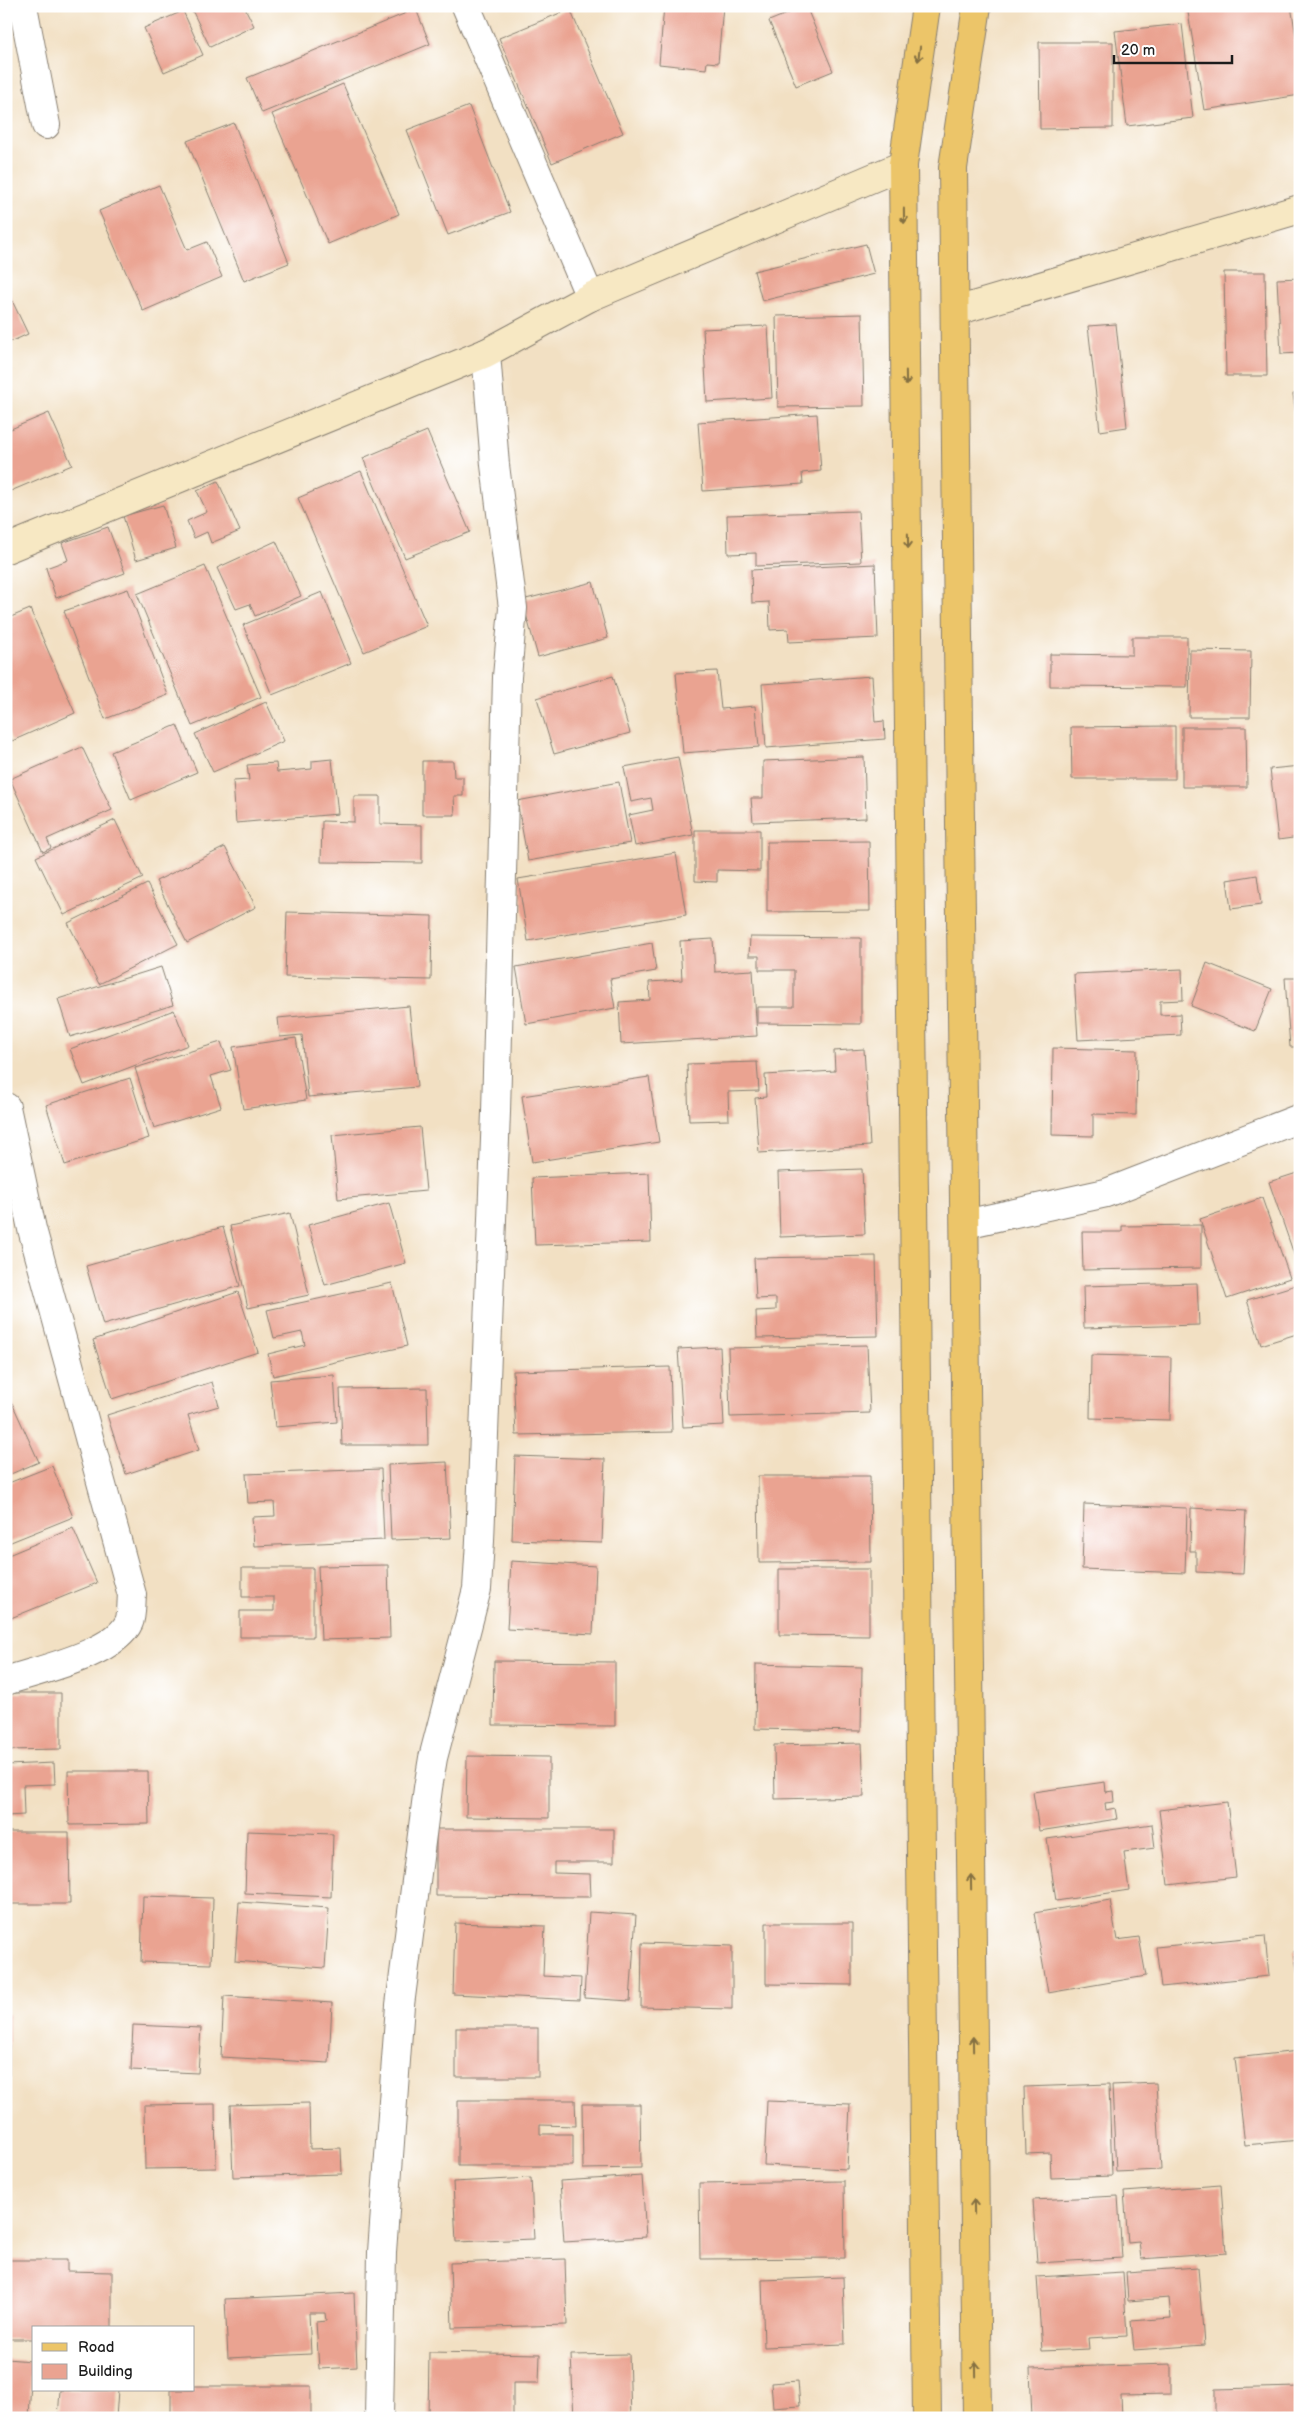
<svg xmlns="http://www.w3.org/2000/svg" width="1306" height="2424" font-family="'Balsamiq Sans',sans-serif">
<style>
.building{fill:#eaa391}
.lines{fill:none;stroke-linecap:round;stroke-linejoin:round}
.minor-casing{stroke:#877e70;stroke-width:30}
.secondary-casing{stroke:#877e70;stroke-width:30}
.primary-casing{stroke:#877e70;stroke-width:30}
.minor{stroke:#fff;stroke-width:28}
.secondary{stroke:#f7e8c3;stroke-width:28}
.primary{stroke:#ecc569;stroke-width:28}
.oneway{stroke:#847042}
</style>
<rect width="100%" height="100%" fill="#fff"/>
<filter id="ink" filterUnits="userSpaceOnUse"><feTurbulence type="fractalNoise" baseFrequency=".02" numOctaves="2"/><feDisplacementMap in="SourceGraphic" scale="10" xChannelSelector="R" yChannelSelector="G"/><feConvolveMatrix kernelMatrix="1 2 1 2 8 2 1 2 1" color-interpolation-filters="sRGB"/></filter>
<filter id="wash" filterUnits="userSpaceOnUse"><feTurbulence type="fractalNoise" baseFrequency=".0096" numOctaves="4" result="noise"/><feDisplacementMap in="SourceGraphic" scale="20" xChannelSelector="R" yChannelSelector="G"/><feGaussianBlur stdDeviation="1.12" result="paint"/><feColorMatrix in="noise" values="0 0 0 0 0 0 0 0 0 0 0 0 0 0 0 0 0 1.4 0 .05"/><feComposite in="paint" operator="in"/></filter>
<g filter="url(#wash)">
<rect width="100%" height="100%" fill="#f2e0c3"/>
<g id="blocks">
<!-- building -->
<g class="building">
<path d="M190,6h54l10,20 -44,21z"/>
<path d="M664,6h59l-5,57 -11,-1 -1,7 -47,-5z"/>
<path d="M806,6l27,65 -37,15 -27,-65z"/>
<path d="M1187,6h104l9,54v35l-96,15z"/>
<path d="M416,9l14,35 -168,69 -15,-35z"/>
<path d="M570,9l53,124 -71,30 -53,-125z"/>
<path d="M183,11l20,44 -39,17 -20,-44z"/>
<path d="M1182,24l11,94 -66,8 -12,-95z"/>
<path d="M1039,42h74v86l-73,1z"/>
<path d="M343,84l56,130 -71,30 -56,-130z"/>
<path d="M469,106l41,106 -62,23 -41,-105z"/>
<path d="M234,123l55,140 -45,18 -57,-140z"/>
<path d="M159,185l28,65 20,-8 15,35 -79,34 -44,-100z"/>
<path d="M866,244l8,30 -112,27 -8,-30z"/>
<path d="M1224,272h41l2,104h-41z"/>
<path d="M1300,278v75l-19,1 -4,-75z"/>
<path d="M6,288l22,46 -22,10z"/>
<path d="M862,314l2,92 -86,1 -2,-91z"/>
<path d="M1116,324l11,103 -27,4 -12,-105z"/>
<path d="M768,326l4,72 -65,4 -4,-73z"/>
<path d="M1300,393v45h-1l-6,-44z"/>
<path d="M49,413l23,52 -66,28v-62z"/>
<path d="M817,414l4,57 -19,2 1,11 -100,7 -5,-69z"/>
<path d="M427,431l43,101 -65,26 -42,-100z"/>
<path d="M361,471l66,155 -63,26 -66,-154z"/>
<path d="M218,481l22,50 -29,12 -4,-11 -13,6 -7,-17 20,-9 -10,-21z"/>
<path d="M163,505l13,43 -40,12 -13,-44z"/>
<path d="M858,511l3,51 -105,4v-13l-28,1 -1,-39z"/>
<path d="M108,527l17,46 -69,25 -10,-30 22,-8 -6,-17z"/>
<path d="M276,541l25,55 -46,20 -5,-12 -14,5 -19,-41z"/>
<path d="M875,564l3,74 -89,4 -1,-13 -18,1 -1,-28 -17,1 -1,-33z"/>
<path d="M205,566l56,131 -69,29 -55,-132z"/>
<path d="M593,582l15,56 -70,19 -16,-57z"/>
<path d="M128,589l40,106 -63,24 -41,-108z"/>
<path d="M322,592l29,71 -79,32 -29,-70z"/>
<path d="M30,609l45,104 -63,28 -6,-13v-109z"/>
<path d="M1132,637h55v50l-137,-1v-32l82,1z"/>
<path d="M1190,650l61,1 -1,66h-61z"/>
<path d="M717,671l4,38 34,-3 4,41 -76,6 -7,-80z"/>
<path d="M613,676l17,57 -76,21 -17,-56z"/>
<path d="M872,676l3,46 9,-1 1,18 -119,9 -4,-64z"/>
<path d="M266,702l18,39 -71,31 -18,-38z"/>
<path d="M177,725l20,47 -66,28 -20,-48z"/>
<path d="M1175,726v53h-103l-1,-52z"/>
<path d="M1182,727h64l1,60h-65z"/>
<path d="M82,747l30,63 -65,29 4,9 -8,4 -33,-73z"/>
<path d="M678,757l15,78 -58,11 -6,-31 24,-5 -2,-12 -20,4 -7,-35z"/>
<path d="M864,757l2,61 -113,4 -2,-24h12v-37z"/>
<path d="M332,759l6,55 -102,9 -3,-42 16,-1 -2,-15 29,-2 1,9 35,-3v-8z"/>
<path d="M422,761h31l1,16h9v19h-9l1,19h-33z"/>
<path d="M1300,766v71l-22,3 -8,-71z"/>
<path d="M619,782l11,61 -102,18 -11,-60z"/>
<path d="M354,796h26v28l42,1v38l-101,-1 1,-41 32,1z"/>
<path d="M115,820l28,58 -79,37 -28,-58z"/>
<path d="M695,830h65v41l-43,-1v12l-22,-1z"/>
<path d="M869,841l1,70 -103,1v-70z"/>
<path d="M225,847l31,60 -69,36 -31,-62z"/>
<path d="M676,853l10,62 -158,26 -10,-62z"/>
<path d="M1257,875l4,30 -30,4 -4,-29z"/>
<path d="M147,884l31,60 -79,40 -31,-61z"/>
<path d="M287,912l145,4 -1,64 -146,-3z"/>
<path d="M750,937l111,1v86l-104,-1v-16h37v-37h-35v-14h-10z"/>
<path d="M713,939l2,33 38,-2 4,66 -136,8 -2,-42 31,-2 -1,-18 33,-2 -2,-39z"/>
<path d="M652,943l4,28 -46,8 5,29 -89,16 -10,-57z"/>
<path d="M1207,963l65,26 -17,42 -64,-25z"/>
<path d="M161,967l12,38 -103,32 -12,-38z"/>
<path d="M1182,969l1,31 -23,1v14l20,-1 1,21 -103,5 -4,-66z"/>
<path d="M1285,978h15v69h-10z"/>
<path d="M409,1006l8,81 -109,10 -6,-62 -22,2 -2,-19z"/>
<path d="M174,1010l14,35 -104,40 -14,-36z"/>
<path d="M296,1038l10,62 -63,9 -10,-62z"/>
<path d="M221,1042l10,28 -20,6 10,31 -67,21 -19,-60z"/>
<path d="M1053,1048l84,2 -1,65 -43,-1v22l-41,-1z"/>
<path d="M864,1049l6,97 -111,7 -4,-55 11,-1 -1,-22 70,-4 -1,-20z"/>
<path d="M757,1062l2,29 -31,1 1,28 -40,1 -2,-57z"/>
<path d="M649,1077l10,65 -127,20 -10,-66z"/>
<path d="M130,1078l19,60 -84,27 -19,-60z"/>
<path d="M420,1127l6,64 -88,8 -6,-64z"/>
<path d="M862,1169l3,65 -85,3 -2,-65z"/>
<path d="M1300,1172v90l-3,1 -28,-81z"/>
<path d="M649,1173l2,69 -116,3 -3,-67z"/>
<path d="M1262,1198l28,80 -63,21 -27,-80z"/>
<path d="M389,1203l17,60 -81,22 -17,-60z"/>
<path d="M290,1213l19,82 -61,13 -18,-82z"/>
<path d="M1201,1225v43l-118,2 -1,-38h40v-6z"/>
<path d="M223,1227l17,59 -137,39 -17,-59z"/>
<path d="M876,1256l2,80 -121,2 -1,-27 20,-1v-12l-20,1 -2,-41z"/>
<path d="M392,1283l15,63 -134,30 -5,-22 37,-9 -3,-13 -28,6 -7,-28z"/>
<path d="M1197,1283l2,42 -115,3 -1,-42z"/>
<path d="M1296,1285l4,14v34l-39,12 -14,-45z"/>
<path d="M238,1292l20,60 -146,47 -19,-59z"/>
<path d="M867,1345l3,68 -140,4 -2,-69z"/>
<path d="M720,1347l4,78 -41,2 -5,-78z"/>
<path d="M1091,1355l80,2 -1,63 -80,-2z"/>
<path d="M670,1367l2,65 -156,3 -3,-64z"/>
<path d="M334,1375l3,47 -62,5 -5,-47z"/>
<path d="M212,1382l7,24 -31,9 11,35 -73,24 -19,-59z"/>
<path d="M427,1388l1,57h-86l-2,-56z"/>
<path d="M12,1403l27,59 -33,14v-70z"/>
<path d="M515,1456l90,3 -3,84 -90,-3z"/>
<path d="M447,1462l4,76 -60,2 -3,-75z"/>
<path d="M52,1466l21,51 -67,27v-60z"/>
<path d="M381,1469l3,71 -130,6 -2,-29 23,-1 -1,-14 -26,1 -2,-29z"/>
<path d="M758,1476h112l1,86 -112,1z"/>
<path d="M1084,1504l103,4 -2,65 -103,-4z"/>
<path d="M1191,1508l55,3 -3,63 -47,-2v-21h-6z"/>
<path d="M73,1528l24,55 -91,37v-64z"/>
<path d="M511,1561l85,5 -3,68 -86,-5z"/>
<path d="M388,1565l2,73 -69,2 -3,-74z"/>
<path d="M242,1568h71v69h-73v-26h34v-14h-32z"/>
<path d="M779,1569h90v67l-90,-1z"/>
<path d="M494,1661l121,1v64l-122,-1z"/>
<path d="M756,1664l106,3 -1,64 -106,-2z"/>
<path d="M6,1693h55v56l-55,1z"/>
<path d="M862,1743l2,54 -89,2 -1,-54z"/>
<path d="M467,1756l82,1v61l-83,-1z"/>
<path d="M54,1763l1,21 -32,1 1,30 -18,1v-51z"/>
<path d="M68,1771h80l1,53 -80,1z"/>
<path d="M1105,1782l1,10 7,-1 1,11 -9,1 1,7 9,-2 2,11 -78,12 -6,-39z"/>
<path d="M1227,1802l9,75 -68,8 -9,-75z"/>
<path d="M1152,1824l3,24 -31,4 5,38 -73,11 -9,-62z"/>
<path d="M436,1829h178v33h-60v11l36,1 1,23 -155,-1z"/>
<path d="M247,1831l86,3 -2,63 -86,-4z"/>
<path d="M6,1832h63l1,72h-64z"/>
<path d="M143,1896l70,2 -2,66 -70,-2z"/>
<path d="M1110,1900l7,40 22,-3 7,39 -98,17 -14,-80z"/>
<path d="M239,1902l90,6 -4,60 -90,-7z"/>
<path d="M589,1912l47,3 -6,86 -46,-3z"/>
<path d="M455,1923l90,3 -2,50 38,2 -1,22 -127,-6z"/>
<path d="M766,1923h86v62l-86,-1z"/>
<path d="M1265,1936l4,40 -108,11 -5,-40z"/>
<path d="M642,1943l90,3v63l-91,-2z"/>
<path d="M1300,1950v32h-1l-5,-31z"/>
<path d="M224,1996l108,7 -3,60 -108,-6z"/>
<rect x="6" y="2014" width="3" height="61"/>
<path d="M133,2025l68,3 -3,45 -67,-3z"/>
<rect x="456" y="2028" width="82" height="49"/>
<path d="M1298,2051l2,89 -55,5 -10,-87z"/>
<path d="M1156,2083l5,87 -45,2 -4,-87z"/>
<path d="M1109,2084l3,92 -61,2 -1,-25 -24,1 -2,-67z"/>
<path d="M458,2100h117l1,26 -36,-1v9h33v32h-115z"/>
<path d="M767,2101l83,3 -3,65 -83,-4z"/>
<path d="M309,2103l1,46 31,-1 1,26 -109,3 -3,-72z"/>
<path d="M215,2104l1,64 -71,1 -1,-64z"/>
<path d="M582,2104h58l1,64 -58,1z"/>
<path d="M642,2176l4,61 -82,5 -4,-61z"/>
<path d="M531,2178l3,61 -78,3 -3,-60z"/>
<path d="M844,2181l1,77 -145,1 -1,-76z"/>
<path d="M1221,2185l5,68 -85,6 -2,-17 -11,1 -4,-51z"/>
<path d="M1118,2196l4,62 -85,5 -4,-63z"/>
<path d="M565,2259l2,66 -115,3 -2,-65z"/>
<path d="M6,2260h61v11l45,1v56h-78v11h-28z"/>
<path d="M1198,2267l6,78 -70,5 -3,-29 40,-3 -2,-20 -41,3 -2,-29z"/>
<path d="M1123,2272l4,64 -39,2 1,11 -47,2 -5,-74z"/>
<path d="M843,2277l2,67 -81,3 -2,-67z"/>
<path d="M354,2293l3,74 -38,2 -3,-47 10,-1 -1,-8h-16l2,41 -83,4 -3,-59z"/>
<path d="M429,2352l111,2 -1,29h-26v35h-85z"/>
<path d="M629,2354l2,64h-57l-3,-63z"/>
<path d="M6,2359l26,2 -3,57h-23z"/>
<path d="M1171,2364v30l-50,1 1,23h-90l-2,-50z"/>
<path d="M798,2381l2,25 -27,2 -2,-25z"/>
<path d="M194,2386h117v32h-140v-28h23z"/>
<path d="M1300,2387v31h-85v-29z"/>
<path d="M60,2390h58l-2,28h-58z"/>
</g>
</g>
</g>
<g filter="url(#ink)">
<use href="#blocks" fill-opacity="0" stroke="#877e70" stroke-width="1"/>
<g class="lines">
<!-- minor casing -->
<g class="minor-casing">
<g id="minor">
<path d="M23,6l23,119"/>
<path d="M466,6l124,291"/>
<path d="M6,1107l26,122 100,366c-1,9 0,20 -3,27 -14,32 -91,48 -123,59"/>
<path d="M965,1224l141,-31 194,-75"/>
<path d="M379,2418l3,-166 18,-247 28,-217 5,-30 44,-169 3,-48 16,-429 11,-435 6,-69 -18,-143 -9,-112"/>
</g>
</g>
<!-- secondary casing -->
<g class="secondary-casing">
<g id="secondary">
<path d="M956,311l344,-102"/>
<path d="M6,549l480,-196 104,-56 313,-132"/>
</g>
</g>
<!-- primary casing -->
<g class="primary-casing">
<g id="primary">
<path d="M926,6l-23,159 24,2253"/>
<path d="M977,6l-24,162 24,2250"/>
</g>
</g>
<!-- minor -->
<use href="#minor" class="minor"/>
<!-- secondary -->
<use href="#secondary" class="secondary"/>
<!-- primary -->
<use href="#primary" class="primary"/>
</g>
<!-- one-way arrows -->
<defs><path id="oneway-shaft" d="M-6 0H5M1.5-3L5.5 0L1.5 3" fill="none" stroke-width="1.6" stroke-linecap="round" stroke-linejoin="round" transform="scale(1.25)"/></defs>
<g class="oneway">
<use href="#oneway-shaft" transform="translate(919 54) rotate(98)"/>
<use href="#oneway-shaft" transform="translate(904 216) rotate(89)"/>
<use href="#oneway-shaft" transform="translate(906 378) rotate(89)"/>
<use href="#oneway-shaft" transform="translate(908 541) rotate(89)"/>
<use href="#oneway-shaft" transform="translate(971 1882) rotate(-91)"/>
<use href="#oneway-shaft" transform="translate(973 2044) rotate(-91)"/>
<use href="#oneway-shaft" transform="translate(974 2207) rotate(-91)"/>
<use href="#oneway-shaft" transform="translate(976 2369) rotate(-91)"/>
</g>
</g>
<!-- margin -->
<rect width="1306" height="2424" fill="none" stroke="#fff" stroke-width="25"/>
<!-- legend -->
<rect x="32" y="2326" width="162" height="65" fill="#ffffff" stroke="#a4a4a4"/>
<rect x="42" y="2343" width="25" height="8" fill="#ecc569" stroke="#a4a4a4"/>
<text x="78" y="2352" font-size="15" fill="#1c1c1c">Road</text>
<rect x="42" y="2364" width="25" height="15" fill="#eaa391" stroke="#a4a4a4"/>
<text x="78" y="2376" font-size="15" fill="#1c1c1c">Building</text>
<!-- scale -->
<path d="M1114 55v8h118v-8" fill="none" stroke="#1c1c1c" stroke-width="2.5"/>
<text x="1121" y="55" font-size="15" fill="#1c1c1c" stroke="#ffffff" stroke-width="4" paint-order="stroke">20 m</text>
</svg>
